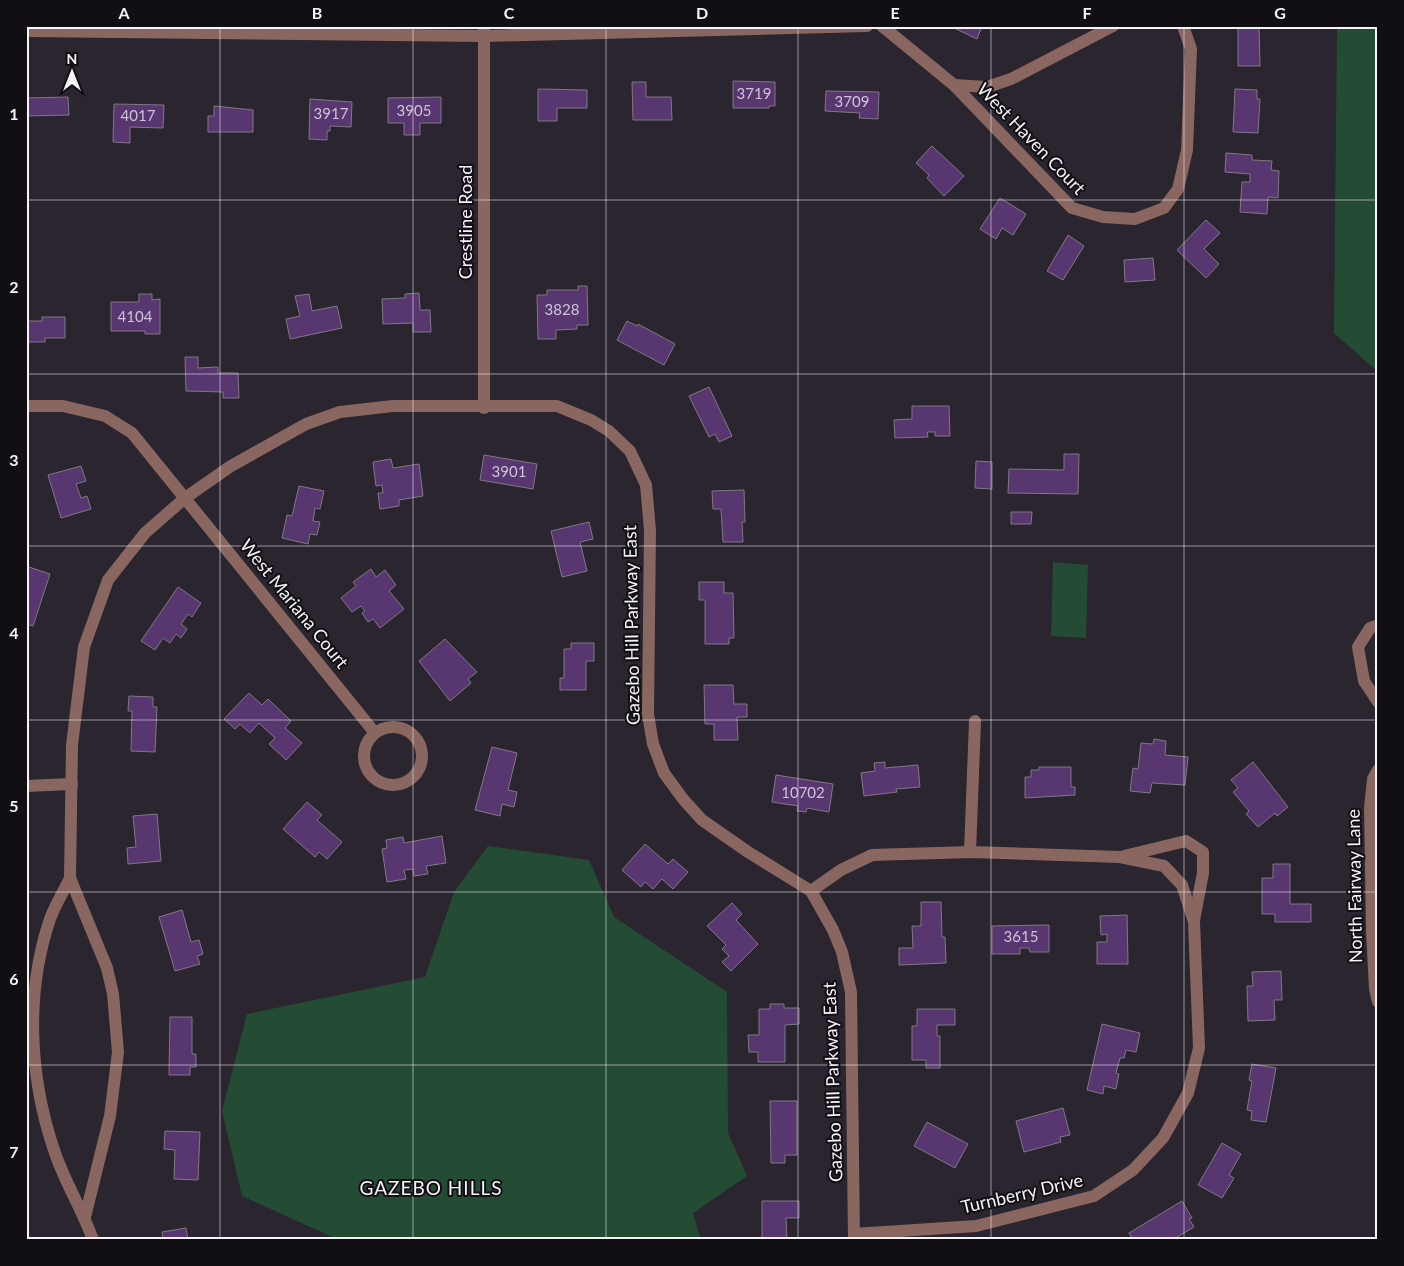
<svg xmlns="http://www.w3.org/2000/svg" width="1404" height="1266" font-family="Lato,sans-serif">
	<rect width="100%" height="100%" fill="#2a252e"/>
	<g fill="#244c34">
		<polygon points="1337,26 1378,26 1378,372 1334,333"/>
		<polygon points="1053,562 1088,565 1086,638 1051,636"/>
		<polygon points="488,846 589,860 614,917 727,992 728,1133 747,1176 693,1213 701,1240 339,1240 242,1196 222,1111 247,1014 425,977 454,892"/>
	</g>
	<g fill="#583670" stroke="#7f7984">
		<polygon points="950,26 982,26 977,39"/>
		<polygon points="1238,26 1259,26 1260,66 1238,66"/>
		<polygon points="733,81 775,82 775,106 769,106 769,108 733,108"/>
		<polygon points="632,82 646,82 646,97 671,97 672,120 633,120"/>
		<polygon points="538,89 587,90 587,108 557,108 557,121 538,121"/>
		<polygon points="1235,89 1257,90 1257,99 1260,99 1258,133 1233,132"/>
		<polygon points="826,91 879,92 878,119 859,118 860,113 825,111"/>
		<polygon points="68,97 69,115 26,116 26,98"/>
		<polygon points="441,97 441,123 420,123 420,135 404,135 404,123 388,123 388,98"/>
		<polygon points="310,99 352,102 351,127 330,126 330,131 327,131 327,140 309,139"/>
		<polygon points="114,104 164,105 163,128 130,127 130,143 113,142"/>
		<polygon points="214,106 253,110 253,132 208,132 208,116 214,116"/>
		<polygon points="932,146 964,176 944,196 927,178 929,175 916,163"/>
		<polygon points="1226,153 1252,155 1252,160 1272,161 1271,170 1279,171 1278,198 1268,197 1267,214 1240,212 1242,182 1250,182 1250,174 1225,172"/>
		<polygon points="1000,198 1026,214 1013,235 1002,228 996,239 980,229"/>
		<polygon points="1206,220 1220,233 1204,249 1219,264 1206,278 1177,250"/>
		<polygon points="1068,235 1084,246 1063,280 1047,271"/>
		<polygon points="1153,258 1155,280 1125,282 1124,260"/>
		<polygon points="578,286 587,286 588,325 577,325 577,329 556,330 556,339 538,339 537,295 547,295 547,290 578,290"/>
		<polygon points="419,293 420,310 430,310 431,332 413,332 413,323 383,324 382,299 405,298 405,294"/>
		<polygon points="139,294 152,294 152,300 160,299 160,334 145,334 145,331 111,331 111,302 139,302"/>
		<polygon points="309,294 312,311 337,306 342,328 290,339 286,319 300,316 295,296"/>
		<polygon points="42,317 65,317 65,338 45,338 45,342 26,342 26,321 42,321"/>
		<polygon points="627,321 637,326 638,324 675,344 664,365 617,340"/>
		<polygon points="185,357 198,357 198,368 218,367 218,373 238,373 239,398 223,398 223,392 186,391"/>
		<polygon points="709,387 732,436 719,442 715,434 709,437 689,396"/>
		<polygon points="912,406 949,406 950,436 935,436 935,432 927,432 928,437 895,438 894,420 912,419"/>
		<polygon points="1064,454 1079,454 1078,494 1008,493 1009,469 1064,470"/>
		<polygon points="484,455 537,464 533,489 480,480"/>
		<polygon points="391,459 393,468 419,464 423,496 399,500 399,506 380,509 378,493 383,493 382,485 376,486 373,462"/>
		<polygon points="976,461 992,462 992,489 975,488"/>
		<polygon points="81,466 86,481 76,484 81,498 87,496 91,509 61,518 48,475"/>
		<polygon points="299,486 324,491 320,509 315,508 313,521 320,522 317,535 310,534 308,544 282,538 287,515 292,516"/>
		<polygon points="744,490 745,522 742,522 743,542 723,542 721,509 713,509 712,491"/>
		<polygon points="1011,512 1032,512 1031,524 1011,524"/>
		<polygon points="589,522 593,539 580,542 587,571 562,577 551,531"/>
		<polygon points="26,566 50,574 33,626 26,624"/>
		<polygon points="371,569 376,577 385,570 396,585 389,591 404,609 380,628 373,619 368,622 362,613 365,611 361,606 352,612 341,598 356,586 353,582"/>
		<polygon points="699,582 724,582 724,593 733,593 734,638 729,638 729,644 705,644 705,600 699,600"/>
		<polygon points="178,587 201,603 192,617 188,614 181,624 187,629 181,638 176,634 170,643 163,638 155,650 141,641"/>
		<polygon points="445,639 477,672 468,679 471,683 450,701 419,661"/>
		<polygon points="571,643 594,643 594,661 586,661 586,690 560,690 560,678 564,678 564,649 571,649"/>
		<polygon points="704,685 733,685 734,704 747,704 747,717 737,717 738,740 714,740 714,724 705,724"/>
		<polygon points="249,693 262,705 268,699 291,721 285,728 302,743 286,760 269,744 275,738 259,723 250,733 240,724 235,729 224,719"/>
		<polygon points="129,696 153,697 153,707 157,707 155,752 131,751 132,711 128,711"/>
		<polygon points="1154,739 1166,741 1165,755 1188,757 1185,785 1152,783 1150,793 1130,791 1133,768 1138,769 1141,743 1153,744"/>
		<polygon points="492,747 517,753 508,790 517,792 514,807 502,804 500,816 475,810"/>
		<polygon points="885,762 885,768 918,765 920,787 896,789 897,792 864,796 861,773 875,771 874,763"/>
		<polygon points="1253,762 1288,807 1277,816 1275,813 1258,827 1246,814 1249,811 1233,792 1238,788 1231,780"/>
		<polygon points="1039,767 1071,767 1071,787 1075,787 1075,795 1025,798 1025,777 1031,777 1031,770 1039,770"/>
		<polygon points="776,775 833,784 829,812 807,808 806,812 797,811 798,806 772,802"/>
		<polygon points="307,802 322,815 317,820 342,842 327,859 319,852 315,857 283,829"/>
		<polygon points="157,814 161,861 128,864 127,848 136,847 133,816"/>
		<polygon points="442,836 446,863 426,866 428,874 414,876 413,869 404,870 406,879 387,882 382,849 387,848 386,840 403,837 404,843"/>
		<polygon points="645,844 668,864 673,859 688,872 673,889 662,879 653,889 645,882 641,887 622,870"/>
		<polygon points="1273,864 1290,864 1290,904 1311,904 1311,922 1275,922 1275,914 1262,914 1262,878 1273,878"/>
		<polygon points="921,902 941,902 942,937 945,937 946,963 899,965 899,948 913,948 912,926 921,926"/>
		<polygon points="732,903 742,914 736,920 758,944 731,971 722,962 729,956 722,949 726,945 707,926"/>
		<polygon points="182,910 191,942 199,940 203,954 197,956 200,964 175,971 159,917"/>
		<polygon points="1127,915 1128,964 1097,964 1097,942 1107,942 1107,934 1101,935 1100,916"/>
		<polygon points="1049,925 1049,952 1030,952 1029,948 1020,948 1020,954 992,954 992,926"/>
		<polygon points="1281,971 1282,1000 1274,1000 1275,1020 1248,1021 1247,986 1253,986 1252,972"/>
		<polygon points="770,1004 784,1004 784,1008 799,1008 799,1024 785,1025 785,1062 758,1062 758,1052 749,1052 748,1035 759,1035 759,1009 770,1009"/>
		<polygon points="917,1009 955,1009 955,1025 937,1025 937,1036 940,1036 940,1068 926,1068 926,1060 912,1060 912,1026 917,1026"/>
		<polygon points="170,1017 192,1017 192,1054 196,1054 196,1067 190,1067 190,1075 169,1075"/>
		<polygon points="1102,1024 1140,1033 1136,1052 1126,1050 1124,1058 1120,1058 1116,1073 1119,1074 1116,1089 1104,1086 1103,1094 1087,1090"/>
		<polygon points="1252,1064 1276,1068 1266,1122 1251,1120 1252,1111 1247,1110 1252,1081 1249,1080"/>
		<polygon points="770,1101 797,1101 797,1155 785,1155 785,1163 771,1163"/>
		<polygon points="1063,1108 1070,1135 1060,1137 1061,1142 1024,1152 1016,1121"/>
		<polygon points="927,1122 968,1144 955,1168 914,1146"/>
		<polygon points="165,1131 200,1132 198,1180 174,1179 175,1150 164,1149"/>
		<polygon points="1222,1143 1241,1154 1229,1175 1234,1178 1222,1198 1198,1185"/>
		<polygon points="762,1201 799,1201 799,1218 786,1218 787,1240 762,1240"/>
		<polygon points="1182,1201 1192,1218 1189,1219 1194,1227 1172,1240 1133,1240 1129,1233"/>
		<polygon points="186,1228 188,1240 163,1240 162,1232"/>
	</g>
	<g fill="none" stroke-linecap="round" stroke-linejoin="round">
		<g stroke="#896760" stroke-width="12">
			<polyline points="882,26 954,85"/>
			<polyline points="1113,26 1011,79 987,87 954,85 1072,208 1103,217 1135,219 1164,208 1178,189 1187,150 1191,49 1183,26"/>
			<polyline points="26,31 484,36 867,26"/>
			<polyline points="26,406 63,406 105,416 132,433 375,733"/>
			<polyline points="484,408 484,26"/>
			<polyline points="1378,625 1370,628 1358,647 1364,681 1378,702"/>
			<circle cx="393" cy="756" r="29"/>
			<polyline points="1378,770 1373,779 1370,808 1372,932 1375,989 1378,1002"/>
			<polyline points="26,786 72,784"/>
			<polyline points="970,852 975,721"/>
			<polyline points="1124,856 1186,841 1203,852 1203,873 1194,920"/>
			<path d="M70,878C64,891 55,905 50,919C25,993 29,1076 54,1150C64,1181 82,1209 93,1240"/>
			<polyline points="811,891 841,870 872,855 970,852 1120,857 1164,866 1182,885 1194,922 1199,1048 1188,1093 1163,1138 1133,1170 1094,1196 976,1226 854,1234"/>
			<polyline points="85,1217 110,1116 118,1052 113,994 107,968 70,878 72,745 84,647 108,580 145,533 185,498 231,466 306,424 340,412 393,406 557,406 591,420 609,431 630,451 646,485 650,530 648,714 653,744 664,773 683,799 702,820 748,852 811,891 833,930 842,952 851,992 854,1240"/>
		</g>
	</g>
	<path fill="none" stroke="#f6f3f9" stroke-width="1" stroke-opacity="0.55" d="M220,26V1240M413,26V1240M606,26V1240M798,26V1240M991,26V1240M1184,26V1240M26,200H1378M26,374H1378M26,546H1378M26,720H1378M26,892H1378M26,1065H1378"/>
	<g text-anchor="middle" stroke-width="4" stroke-linejoin="round" paint-order="stroke">
		<g font-size="15" fill="#cec4d7">
			<text x="754" y="99">3719</text>
			<text x="852" y="107">3709</text>
			<text x="414" y="116">3905</text>
			<text x="331" y="119">3917</text>
			<text x="138" y="121">4017</text>
			<text x="562" y="315">3828</text>
			<text x="135" y="322">4104</text>
			<text x="509" y="477">3901</text>
			<text x="803" y="798">10702</text>
			<text x="1021" y="942">3615</text>
		</g>
		<g font-size="18" fill="#f6f3f9" stroke="#110f13">
			<text transform="translate(1031 139) rotate(46)" y="6">West Haven Court</text>
			<text transform="translate(466 222) rotate(-90)" y="6">Crestline Road</text>
			<text transform="translate(294 604) rotate(51)" y="6">West Mariana Court</text>
			<text transform="translate(632 625) rotate(-91)" y="6">Gazebo Hill Parkway East</text>
			<text transform="translate(1355 886) rotate(-91)" y="6">North Fairway Lane</text>
			<text transform="translate(833 1082) rotate(-92)" y="6">Gazebo Hill Parkway East</text>
			<text transform="translate(1022 1194) rotate(-13)" y="6">Turnberry Drive</text>
		</g>
		<g font-size="19" letter-spacing="1" fill="#f6f3f9" stroke="#110f13">
			<text x="431" y="1195">GAZEBO HILLS</text>
		</g>
	</g>
	<rect width="1404" height="1266" fill="none" stroke="#110f13" stroke-width="55"/>
	<g transform="translate(72 72)" stroke="#110f13" stroke-width="4" paint-order="stroke">
	<path d="M0-4L9 19L0 12L-9 19Z" fill="#f6f3f9"/>
	<text y="-8" font-size="14" font-weight="bold" text-anchor="middle" fill="#f6f3f9">N</text>
	</g>
	<rect x="28" y="28" width="1348" height="1210" fill="none" stroke="#f6f3f9" stroke-width="2"/>
	<g font-size="16" text-anchor="middle" font-weight="bold" fill="#f6f3f9">
		<text x="124" y="19">A</text>
		<text x="317" y="19">B</text>
		<text x="509" y="19">C</text>
		<text x="702" y="19">D</text>
		<text x="895" y="19">E</text>
		<text x="1087" y="19">F</text>
		<text x="1280" y="19">G</text>
		<text x="14" y="120">1</text>
		<text x="14" y="293">2</text>
		<text x="14" y="466">3</text>
		<text x="14" y="639">4</text>
		<text x="14" y="812">5</text>
		<text x="14" y="985">6</text>
		<text x="14" y="1158">7</text>
	</g>
</svg>
